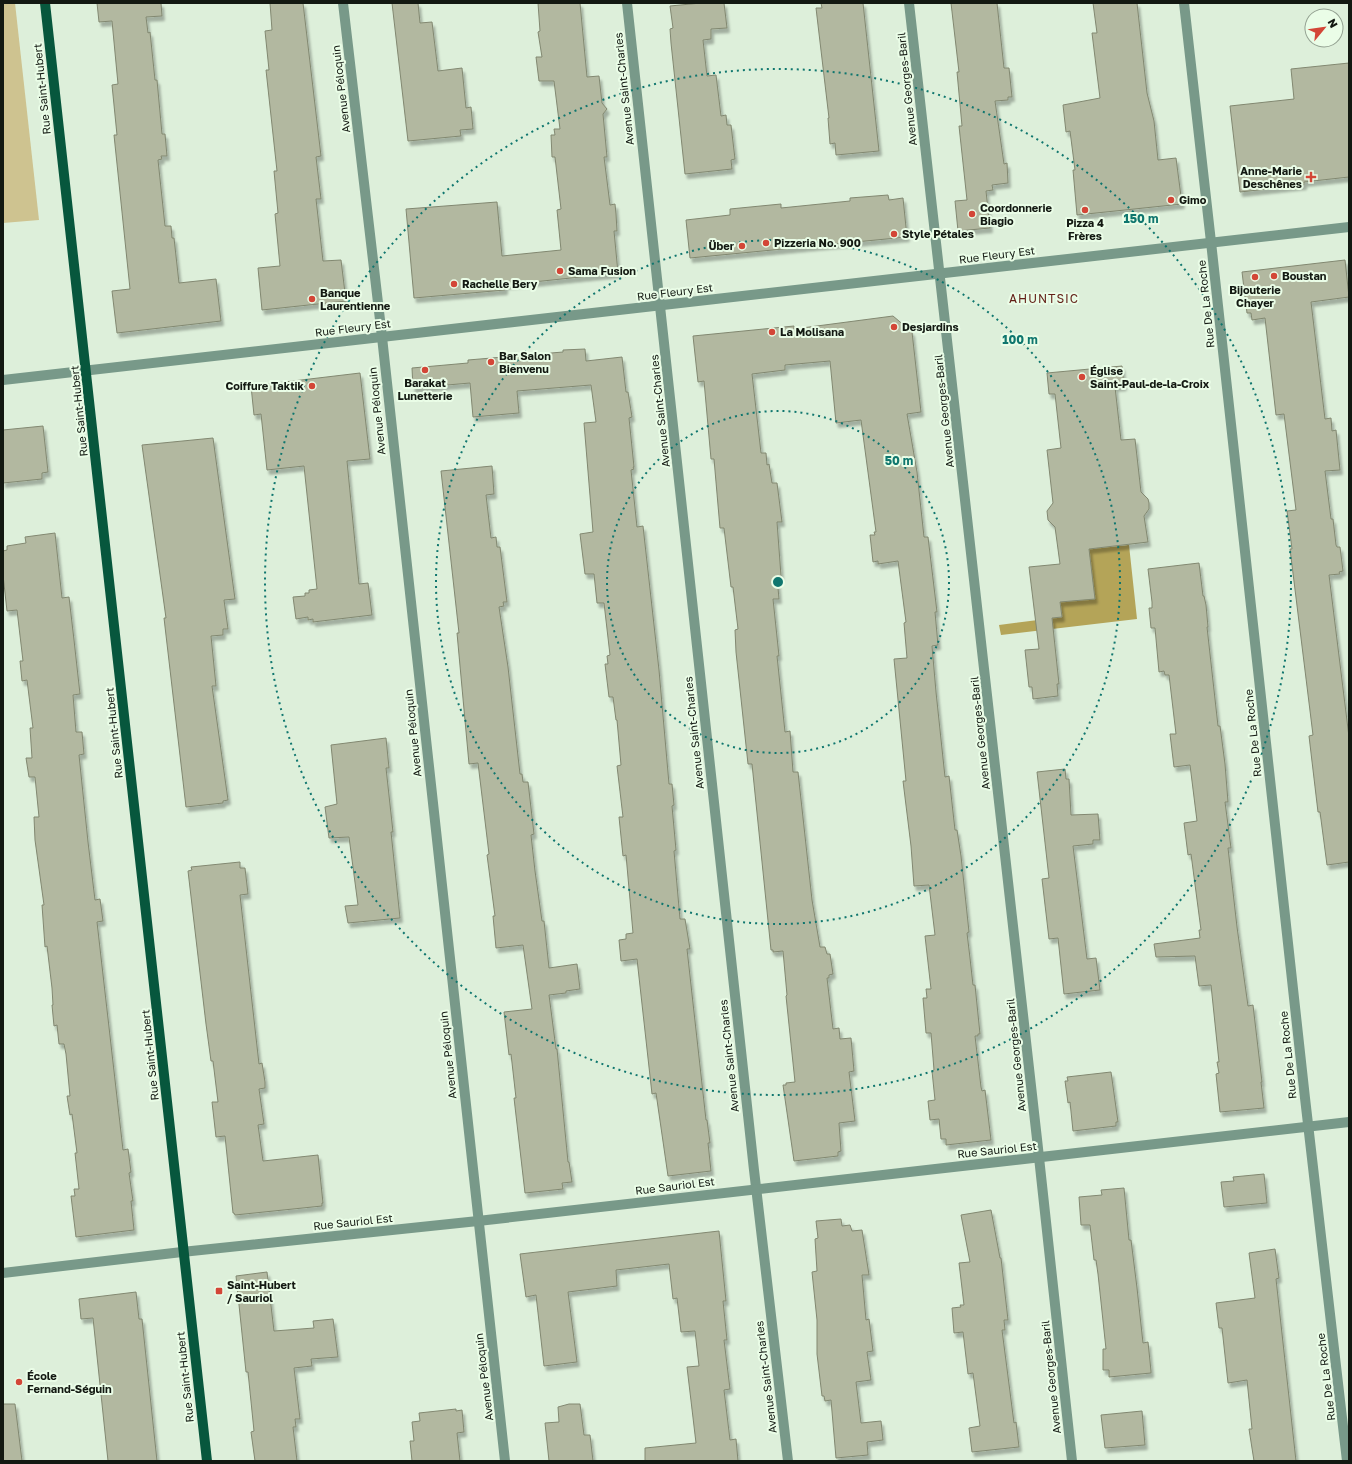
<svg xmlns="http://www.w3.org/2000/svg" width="1352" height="1464" font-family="'Golos Text',sans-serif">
	<defs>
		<filter id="shadow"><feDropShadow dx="2.5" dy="4.5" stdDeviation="1" flood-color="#0004"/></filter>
	</defs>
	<rect width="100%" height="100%" fill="#ddefda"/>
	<polygon fill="#cec390" points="3,3 15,3 39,220 3,223"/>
	<polygon fill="#b4a458" points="1129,545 1137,619 1001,635 999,625 1062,617 1060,602 1089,549"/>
	<g fill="#b2b8a0" stroke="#828871" filter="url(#shadow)">
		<polygon points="97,3 161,3 162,16 146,17 148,33 150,32 155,80 157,80 162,134 165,134 167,156 161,156 162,159 158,160 165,226 171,226 172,238 174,238 179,283 216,279 221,321 117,333 112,291 130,289 114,135 117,135 112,85 118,84 112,21 99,22"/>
		<polygon points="270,3 303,3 321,156 316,157 321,199 316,199 323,261 341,260 346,301 262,310 258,268 280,266 275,214 278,213 274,171 277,171 266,70 269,70 265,31 272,30"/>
		<polygon points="392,3 418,3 420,23 432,22 438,71 462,68 466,108 471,107 473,129 460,130 461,136 408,141"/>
		<polygon points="538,3 580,3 587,77 599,76 602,103 607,109 603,114 607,157 604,157 610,205 615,204 616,214 617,231 614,231 618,273 505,285 505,290 414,298 406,209 497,202 502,256 561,250 557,210 561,209 555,157 552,157 551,135 555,135 554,129 560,129 554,81 539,81 536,57 542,57 538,32 540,31"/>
		<polygon points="701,3 724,3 727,28 711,29 711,39 703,40 707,76 716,75 721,116 726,115 727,125 731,125 735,159 731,160 732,169 685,174 671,43 670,29 673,28 670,6"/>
		<polygon points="821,3 863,3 879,151 836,155 835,143 830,144 828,118 829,118 816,8 822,8"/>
		<polygon points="951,3 997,3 1004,68 1009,68 1012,97 1008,97 1008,100 995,101 1004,164 1007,163 1008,183 992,185 993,190 986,191 990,228 958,231 955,201 967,200 959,126 962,126 957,72 959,72"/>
		<polygon points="1093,3 1137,3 1147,93 1154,121 1158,160 1176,158 1182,204 1077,215 1073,170 1075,170 1070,131 1066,132 1063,105 1100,98 1092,33 1097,33"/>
		<polygon points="1349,63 1349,177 1304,182 1304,185 1240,192 1230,106 1294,99 1291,69"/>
		<polygon points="888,195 889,200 903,198 907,237 690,258 686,220 730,215 730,209 781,204 781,208 850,201 850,198"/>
		<polygon points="1345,260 1349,297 1311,302 1325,419 1331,418 1332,431 1336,430 1340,470 1325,471 1331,519 1333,519 1336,545 1337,547 1340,547 1343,571 1339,572 1340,574 1329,575 1349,737 1349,862 1327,865 1320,812 1318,812 1309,736 1313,735 1290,549 1292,549 1287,511 1296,510 1284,414 1276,415 1265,318 1252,320 1251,313 1247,313 1242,272"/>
		<polygon points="893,316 912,332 921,412 907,414 917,472 924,537 928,537 937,612 935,612 938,645 932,646 936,692 945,777 949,776 955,830 957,830 961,856 969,932 967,933 970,958 973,985 975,985 980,1034 978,1034 978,1036 975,1036 981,1087 982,1091 985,1090 991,1140 946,1145 946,1139 941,1139 939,1119 930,1120 928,1101 935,1100 932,1071 934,1070 931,1033 926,1033 923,998 927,998 926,989 931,989 925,936 935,935 929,885 914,886 911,846 903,781 906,781 894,659 907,658 904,623 906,622 898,561 878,564 878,561 873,562 870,535 875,535 874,532 876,532 861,420 836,423 830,361 785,365 785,370 752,374 761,453 766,453 767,465 769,464 772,483 777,483 782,522 777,522 781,576 777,577 779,599 773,599 779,656 777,656 785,732 790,731 793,772 798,772 812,900 820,947 825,947 827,954 830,954 833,974 829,975 829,978 827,978 833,1029 839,1028 840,1039 851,1038 854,1071 849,1072 855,1121 839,1123 841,1151 838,1152 838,1156 794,1161 783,1085 786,1085 786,1083 795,1082 786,996 787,995 783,951 773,952 773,950 771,950 752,764 748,764 736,652 735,630 738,629 733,587 731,587 724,528 720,528 714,459 711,459 704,381 698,382 693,336 794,326 794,329"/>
		<polygon points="585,349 586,361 622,357 626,392 628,392 632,417 629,418 634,467 633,467 634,469 631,470 637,527 643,526 659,670 669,784 672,784 674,805 672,806 676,850 674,851 680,919 685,919 690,949 687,949 706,1120 707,1120 710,1143 708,1143 711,1171 668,1176 656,1093 652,1094 637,959 621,961 619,940 626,939 626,934 633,933 626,855 623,856 619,817 623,817 617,766 621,765 617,720 616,720 613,697 609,697 605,664 608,664 607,656 610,655 604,603 597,603 594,574 585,574 580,534 593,532 584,423 596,422 591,385 517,391 519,413 473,417 470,383 413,388 412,368 468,363 468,360 563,352 563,350"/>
		<polygon points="1122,366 1124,386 1115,387 1121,440 1135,439 1141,492 1148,499 1149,503 1149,509 1144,516 1148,542 1089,549 1095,599 1060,602 1062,617 1052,618 1059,684 1057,684 1058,696 1033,699 1032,687 1029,687 1025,650 1039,649 1029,567 1060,564 1055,527 1048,520 1047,511 1053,503 1047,450 1061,448 1055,394 1049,394 1047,373"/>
		<polygon points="360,373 370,459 347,461 359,584 368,583 372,615 313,622 313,619 308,620 308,617 296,619 293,597 305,596 305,593 309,593 309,590 317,589 304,466 267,470 261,414 254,415 251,386"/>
		<polygon points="43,426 48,472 42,473 42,479 3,483 3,430"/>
		<polygon points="213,438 235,599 224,600 228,629 223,629 223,635 211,636 216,686 212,686 228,800 223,801 223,803 186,807 164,618 166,618 142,445"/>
		<polygon points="492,466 494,494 486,495 491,538 496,537 497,547 500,547 507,602 503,602 504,606 499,607 508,667 520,774 522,774 523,782 528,782 534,834 531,835 535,871 542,921 544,921 549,968 577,964 580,989 566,991 566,993 549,995 556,1049 557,1049 568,1162 569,1162 572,1182 562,1183 563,1189 525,1193 514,1098 516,1098 511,1054 509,1055 504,1012 532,1009 523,945 496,948 493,916 495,916 487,855 489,854 478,763 469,764 457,633 459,633 441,471"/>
		<polygon points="55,533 62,598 69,597 74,640 80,694 73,695 76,732 82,732 84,754 79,755 88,842 95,900 100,899 103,921 97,922 123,1150 128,1149 131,1172 129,1173 133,1201 131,1201 134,1230 76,1237 71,1196 75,1196 74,1189 79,1189 75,1153 77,1153 72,1114 70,1115 67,1096 70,1096 66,1054 64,1044 59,1044 57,1025 54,1026 52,1005 53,1005 52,988 47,946 45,947 42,905 44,905 35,840 34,817 39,817 35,777 29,777 26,758 32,758 30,728 33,728 27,680 22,681 20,661 23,661 17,610 7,611 3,575 3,551 7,550 7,546 26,543 25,537"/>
		<polygon points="1199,563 1203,596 1204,596 1206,605 1208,627 1207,627 1218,726 1220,726 1225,764 1228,802 1225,802 1231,848 1228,848 1237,927 1248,1006 1253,1005 1262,1082 1261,1082 1264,1108 1220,1112 1216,1074 1219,1073 1217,1062 1219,1062 1211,985 1199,986 1195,956 1156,957 1154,944 1200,938 1199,930 1201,930 1191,854 1188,855 1184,823 1197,821 1190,765 1174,767 1170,734 1176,734 1169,675 1165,675 1164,671 1159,672 1155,628 1151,628 1149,608 1152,608 1152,602 1148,569"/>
		<polygon points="386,738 389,768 386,768 393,832 391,832 400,918 348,923 345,906 358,905 349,837 329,838 325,807 337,804 331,745"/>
		<polygon points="1065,769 1066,779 1069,779 1071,815 1098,814 1100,840 1093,840 1093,844 1073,846 1087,959 1096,958 1100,990 1064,994 1058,938 1049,939 1042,879 1049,878 1037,772"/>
		<polygon points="240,862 240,868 245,868 248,894 240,895 259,1064 262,1063 265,1082 265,1088 259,1089 264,1124 258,1125 263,1161 318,1155 323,1203 322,1203 322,1206 235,1215 234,1213 233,1213 225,1136 216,1137 212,1102 218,1102 213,1061 211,1061 206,1024 188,871 192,870 191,867"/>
		<polygon points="1111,1072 1118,1122 1116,1122 1116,1126 1073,1131 1070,1102 1068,1103 1065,1081 1068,1081 1067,1077"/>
		<polygon points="1264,1174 1267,1203 1224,1207 1221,1182 1234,1181 1233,1177"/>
		<polygon points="1124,1188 1129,1240 1131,1240 1137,1288 1143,1343 1148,1342 1151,1371 1151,1373 1109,1377 1109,1370 1103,1370 1103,1349 1106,1349 1098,1274 1096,1260 1094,1260 1090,1225 1081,1225 1079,1197 1102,1195 1101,1190"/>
		<polygon points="991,1210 1000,1258 1001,1258 1008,1320 1004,1320 1005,1330 1002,1330 1014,1423 1016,1422 1019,1447 972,1452 969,1428 980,1426 973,1373 968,1374 963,1332 954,1333 952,1308 961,1307 960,1305 964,1305 959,1263 970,1262 961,1215"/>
		<polygon points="841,1219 842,1226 850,1225 852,1231 862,1230 869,1275 862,1275 866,1320 869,1319 873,1351 867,1352 871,1380 856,1382 861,1423 881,1421 883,1440 867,1442 868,1455 836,1458 831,1400 825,1401 824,1396 822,1396 817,1354 817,1320 812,1272 817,1271 815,1239 818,1238 816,1221"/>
		<polygon points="719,1231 726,1301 723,1301 727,1340 724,1340 730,1389 724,1390 730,1440 736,1439 738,1461 645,1461 645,1448 696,1443 687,1367 699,1366 695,1331 681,1332 677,1298 673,1299 669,1264 616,1270 617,1286 568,1292 577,1362 544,1366 536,1295 526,1297 520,1254"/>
		<polygon points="1275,1249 1279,1278 1276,1279 1296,1461 1254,1461 1249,1429 1252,1429 1247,1380 1228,1383 1222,1328 1219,1328 1216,1303 1255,1298 1249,1253"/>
		<polygon points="267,1272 274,1331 314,1328 313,1321 333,1319 338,1357 311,1359 312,1366 294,1368 300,1419 295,1419 296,1427 293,1427 297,1461 255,1461 251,1432 254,1431 248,1372 246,1372 236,1276"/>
		<polygon points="136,1292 139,1319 142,1319 157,1461 108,1461 93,1318 81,1319 79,1299"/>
		<polygon points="3,1404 15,1404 22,1461 3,1461"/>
		<polygon points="569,1404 580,1404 584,1435 590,1435 593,1461 549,1461 545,1423 559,1422 558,1407"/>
		<polygon points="456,1409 456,1411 462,1410 464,1432 457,1433 460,1461 412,1461 410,1441 414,1441 412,1422 420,1421 419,1413"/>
		<polygon points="1142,1411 1145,1445 1105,1448 1101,1415"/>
	</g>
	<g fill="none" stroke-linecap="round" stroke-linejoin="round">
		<g stroke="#789989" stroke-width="10">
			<polyline points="343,3 382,337 505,1461"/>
			<polyline points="627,3 754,1170 788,1461"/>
			<polyline points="909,3 1037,1139 1072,1461"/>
			<polyline points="1184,3 1211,242 1305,1098 1347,1461"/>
			<polyline points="3,380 1349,227"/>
			<polyline points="3,1273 182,1252 478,1221 1349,1122"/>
		</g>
		<path stroke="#07573d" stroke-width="10" d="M45,3C99,489 152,975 207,1461"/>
	</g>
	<g fill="none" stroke="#0f766e" stroke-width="2" stroke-dasharray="2 4">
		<circle cx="778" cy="582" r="171"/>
		<circle cx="778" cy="582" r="342"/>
		<circle cx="778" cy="582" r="513"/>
	</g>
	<g fill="#d34637" stroke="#eafde7" stroke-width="1.5">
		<path d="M1309 171h4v4h4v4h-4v4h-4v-4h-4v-4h4z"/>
		<circle cx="1171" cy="200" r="4"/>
		<circle cx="1085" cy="210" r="4"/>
		<circle cx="972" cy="214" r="4"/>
		<circle cx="894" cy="234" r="4"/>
		<circle cx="766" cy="243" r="4"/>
		<circle cx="742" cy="246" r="4"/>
		<circle cx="560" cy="271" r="4"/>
		<circle cx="1274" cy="276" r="4"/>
		<circle cx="1255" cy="277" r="4"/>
		<circle cx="454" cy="284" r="4"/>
		<circle cx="312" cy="299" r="4"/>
		<circle cx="894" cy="327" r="4"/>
		<circle cx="772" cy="332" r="4"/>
		<circle cx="491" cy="362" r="4"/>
		<circle cx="425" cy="370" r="4"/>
		<circle cx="1082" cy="377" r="4"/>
		<circle cx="312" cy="386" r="4"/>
		<rect x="215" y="1287" width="8" height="8" rx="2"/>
		<circle cx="19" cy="1382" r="4"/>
	</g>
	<g text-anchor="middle" stroke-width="4" stroke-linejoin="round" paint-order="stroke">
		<g font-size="11" fill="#131912" stroke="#eafde7">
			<text transform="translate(42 89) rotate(-96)" y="4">Rue Saint-Hubert</text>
			<text transform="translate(341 89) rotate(-97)" y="4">Avenue Péloquin</text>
			<text transform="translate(624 89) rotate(-96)" y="4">Avenue Saint-Charles</text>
			<text transform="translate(907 89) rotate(-96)" y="4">Avenue Georges-Baril</text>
			<text transform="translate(997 255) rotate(-7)" y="4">Rue Fleury Est</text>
			<text transform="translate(675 292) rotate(-7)" y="4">Rue Fleury Est</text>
			<text transform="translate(1206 304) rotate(-96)" y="4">Rue De La Roche</text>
			<text transform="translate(353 328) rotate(-7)" y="4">Rue Fleury Est</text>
			<text transform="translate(79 411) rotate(-96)" y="4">Rue Saint-Hubert</text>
			<text transform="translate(377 411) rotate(-96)" y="4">Avenue Péloquin</text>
			<text transform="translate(660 411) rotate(-96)" y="4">Avenue Saint-Charles</text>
			<text transform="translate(944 411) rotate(-96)" y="4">Avenue Georges-Baril</text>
			<text transform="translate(114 733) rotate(-96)" y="4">Rue Saint-Hubert</text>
			<text transform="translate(413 733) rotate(-96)" y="4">Avenue Péloquin</text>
			<text transform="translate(694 733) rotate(-96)" y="4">Avenue Saint-Charles</text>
			<text transform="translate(980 733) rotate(-96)" y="4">Avenue Georges-Baril</text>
			<text transform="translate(1253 733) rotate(-96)" y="4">Rue De La Roche</text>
			<text transform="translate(150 1055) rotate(-96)" y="4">Rue Saint-Hubert</text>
			<text transform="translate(448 1055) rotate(-96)" y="4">Avenue Péloquin</text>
			<text transform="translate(1016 1055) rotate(-96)" y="4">Avenue Georges-Baril</text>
			<text transform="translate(1288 1055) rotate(-96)" y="4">Rue De La Roche</text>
			<text transform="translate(729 1056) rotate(-96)" y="4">Avenue Saint-Charles</text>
			<text transform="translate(997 1150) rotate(-6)" y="4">Rue Sauriol Est</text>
			<text transform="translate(675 1186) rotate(-7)" y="4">Rue Sauriol Est</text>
			<text transform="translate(353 1222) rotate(-6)" y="4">Rue Sauriol Est</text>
			<text transform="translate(185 1377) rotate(-96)" y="4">Rue Saint-Hubert</text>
			<text transform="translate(484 1377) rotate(-97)" y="4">Avenue Péloquin</text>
			<text transform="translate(766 1377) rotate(-97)" y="4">Avenue Saint-Charles</text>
			<text transform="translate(1051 1377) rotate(-96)" y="4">Avenue Georges-Baril</text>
			<text transform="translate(1326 1377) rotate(-97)" y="4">Rue De La Roche</text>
		</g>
		<g font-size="11" font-weight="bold" fill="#131912" stroke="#eafde7" text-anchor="start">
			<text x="1302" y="175" text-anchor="end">Anne-Marie<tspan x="1302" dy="13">Deschênes</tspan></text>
			<text x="1179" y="204">Gimo</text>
			<text x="980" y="212">Coordonnerie<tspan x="980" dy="13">Biagio</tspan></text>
			<text x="1085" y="227" text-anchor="middle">Pizza 4<tspan x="1085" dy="13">Frères</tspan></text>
			<text x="902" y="238">Style Pétales</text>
			<text x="774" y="247">Pizzeria No. 900</text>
			<text x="734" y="250" text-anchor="end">Über</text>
			<text x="568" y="275">Sama Fusion</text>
			<text x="1282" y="280">Boustan</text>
			<text x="462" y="288">Rachelle Bery</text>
			<text x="1255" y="294" text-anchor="middle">Bijouterie<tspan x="1255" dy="13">Chayer</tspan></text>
			<text x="320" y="297">Banque<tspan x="320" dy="13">Laurentienne</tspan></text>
			<text x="902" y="331">Desjardins</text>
			<text x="780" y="336">La Molisana</text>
			<text x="499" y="360">Bar Salon<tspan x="499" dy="13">Bienvenu</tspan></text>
			<text x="1090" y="375">Église<tspan x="1090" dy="13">Saint-Paul-de-la-Croix</tspan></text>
			<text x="425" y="387" text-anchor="middle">Barakat<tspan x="425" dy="13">Lunetterie</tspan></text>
			<text x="304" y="390" text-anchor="end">Coiffure Taktik</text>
			<text x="227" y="1289">Saint-Hubert<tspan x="227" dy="13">/ Sauriol</tspan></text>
			<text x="27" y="1380">École<tspan x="27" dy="13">Fernand-Séguin</tspan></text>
		</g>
		<g font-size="12" letter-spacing="1" fill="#621e16" stroke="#eafde7">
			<text x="1044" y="303">AHUNTSIC</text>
		</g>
	</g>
	<circle cx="778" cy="582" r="6" fill="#0f766e" stroke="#eafde7" stroke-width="2"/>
	<g font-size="12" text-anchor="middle" font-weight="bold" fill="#0f766e" stroke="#eafde7" stroke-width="4" stroke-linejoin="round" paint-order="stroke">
		<text x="1141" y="223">150 m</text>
		<text x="1020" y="344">100 m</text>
		<text x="899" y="465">50 m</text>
	</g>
	<rect width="1352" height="1464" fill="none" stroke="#131912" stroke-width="8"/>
	<g transform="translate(1324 28) rotate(61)"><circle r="19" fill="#eafde7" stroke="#94a292"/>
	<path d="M0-3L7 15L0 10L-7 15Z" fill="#d34637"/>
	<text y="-6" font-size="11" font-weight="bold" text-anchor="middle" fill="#131912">N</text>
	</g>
</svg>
